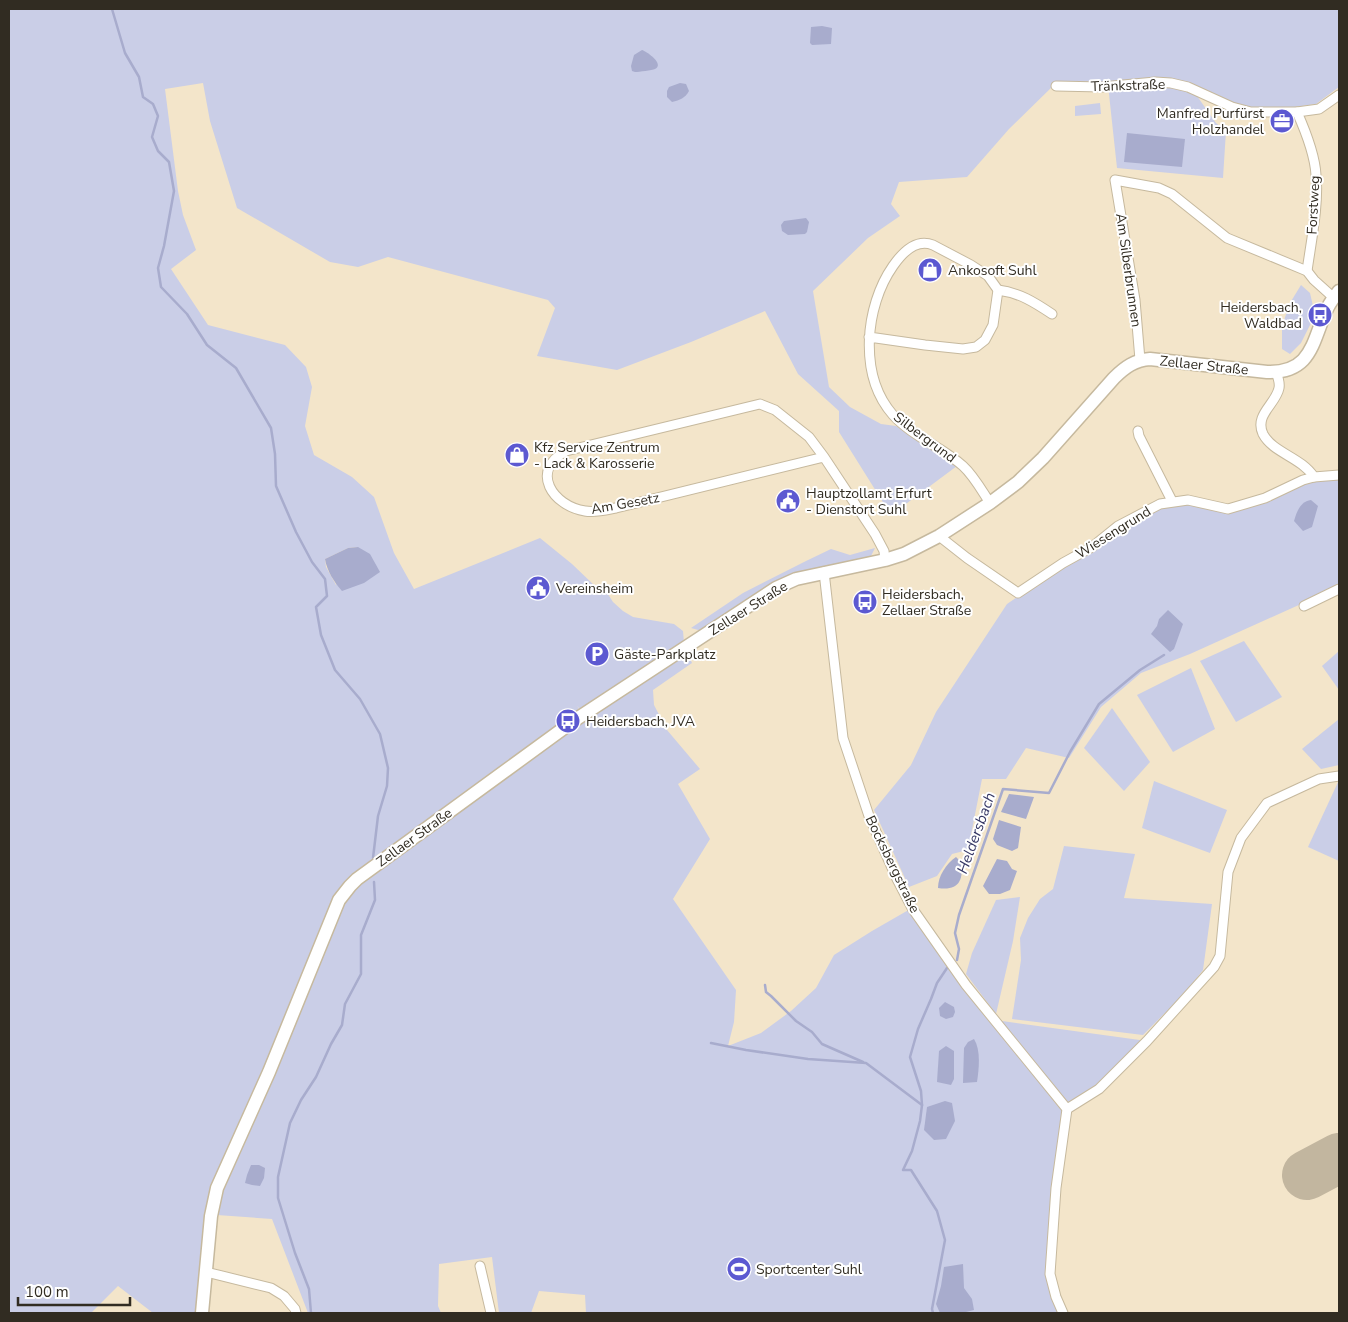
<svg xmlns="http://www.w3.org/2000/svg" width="1348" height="1322" font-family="'Nunito Sans',sans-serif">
	<rect width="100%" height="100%" fill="#f3e5ca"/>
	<g fill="#cacee7" fill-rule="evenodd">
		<path d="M9,9H1339V87L1316,104L1266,111L1233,105L1190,86L1216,123L1226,131L1223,178L1117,168L1108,85H1054L1009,129L967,177L899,182L891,204L900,216L868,238L813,291L829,387L850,407L881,424L896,426L957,466L891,515L839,432V411L798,374L765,311L691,342L617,370L537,356L555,308L548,300L388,257L358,267L330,262L237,208L210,121L203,83L165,89L178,191L183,215L196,250L171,269L208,325L285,345L306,367L312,387L305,426L314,455L352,477L374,497L394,553L414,589L540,538L572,564L596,587L602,585L613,602L623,611L633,617L674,624L683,631L684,643L582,711L577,706L583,715L350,886L281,1027L213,1188L198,1313H153L118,1286L91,1313H9ZM358,547L336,585L326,567L325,559L348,548Z"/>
		<polygon points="1100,103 1101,114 1075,116 1075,106"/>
		<polygon points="1301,285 1310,293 1313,306 1312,321 1301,343 1290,354 1282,349 1282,326 1290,303"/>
		<polygon points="1322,479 1339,479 1339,584 1301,604 1190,654 1141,673 1101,707 1069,758 1026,748 1006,779 982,779 968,850 952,854 937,876 909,887 874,810 911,765 936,712 1007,604 1119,528 1161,507 1187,503 1228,513 1304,483"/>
		<polygon points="875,548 869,560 818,570 702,631 691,628 743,593 806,561 831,549 850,555"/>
		<polygon points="1244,641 1282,697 1236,722 1200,661"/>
		<polygon points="686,650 692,663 653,690 654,705 667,730 700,769 678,784 710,839 673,899 736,990 734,1022 728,1046 761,1033 791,1011 816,988 834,955 872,931 912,908 995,1020 1147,1041 1099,1089 1067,1109 1050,1274 1063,1313 586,1313 585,1295 539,1291 531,1313 499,1313 492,1257 439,1264 438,1306 441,1313 308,1313 272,1219 217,1215 221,1189 335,914 353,888 447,816"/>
		<polygon points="1339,651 1339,690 1322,666"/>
		<polygon points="1191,668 1215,729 1173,752 1137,695"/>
		<polygon points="1112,708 1150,762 1124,791 1084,748"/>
		<polygon points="1339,719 1339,765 1321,769 1302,749"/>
		<polygon points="1339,780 1339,861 1308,847"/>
		<polygon points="1154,781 1227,810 1210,853 1142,828"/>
		<polygon points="1064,846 1135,854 1124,898 1212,904 1203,970 1186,992 1143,1035 1012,1019 1021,960 1020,938 1028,918 1040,899 1053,889"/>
		<polygon points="1020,897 1013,941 996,1014 966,974 972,953 996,900"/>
	</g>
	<g fill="#a8accd">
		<polygon points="822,26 832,28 831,44 812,45 810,43 811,27"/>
		<path d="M642,50C646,51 665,64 655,69C652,70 639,72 635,72L632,71L631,66L634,55Z"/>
		<path d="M680,83L686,84L689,91C685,98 680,100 672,102L667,97V91L669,87Z"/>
		<polygon points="1127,133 1185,139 1182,167 1124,162"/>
		<polygon points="806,218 809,222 807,232 805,234 788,235 782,231 781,225 784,221"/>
		<path d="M1311,500L1318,506L1312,527L1303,531L1294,521C1297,511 1300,502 1311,500Z"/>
		<path d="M358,547L370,554L380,572L364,583L342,591C334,582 327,571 325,559L348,548Z"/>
		<polygon points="1168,610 1183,624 1174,649 1170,652 1151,634 1157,626 1159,619"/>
		<polygon points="1009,794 1034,797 1026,819 1001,812"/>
		<polygon points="999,820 1021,827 1018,848 1012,851 997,845 993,839"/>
		<path d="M956,857L961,862C964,881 958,891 938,888C938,876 946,864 956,857Z"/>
		<polygon points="997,859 1007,861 1012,869 1017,871 1010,890 1000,894 989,894 983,886"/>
		<polygon points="945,1002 954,1007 955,1012 953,1017 946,1019 940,1016 939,1008"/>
		<path d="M974,1039C981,1050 979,1069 977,1082L963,1083L964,1048L968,1042Z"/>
		<polygon points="946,1046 954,1051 954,1079 951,1085 937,1082 939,1051"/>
		<polygon points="945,1101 952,1103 955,1121 946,1139 934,1140 924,1130 927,1107"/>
		<polygon points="251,1165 259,1165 265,1168 264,1178 260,1186 252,1185 245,1183 247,1175"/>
		<polygon points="963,1264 964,1288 972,1299 974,1310 962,1313 940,1313 936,1304 941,1286 944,1267"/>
	</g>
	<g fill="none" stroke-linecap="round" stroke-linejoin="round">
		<g stroke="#a8accd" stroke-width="2.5">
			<polyline points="112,9 125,53 139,77 143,97 153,104 158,116 152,137 158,151 169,162 174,191 164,246 158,268 161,287 187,314 207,345 236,368 271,428 275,454 276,486 296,532 312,562 325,579 327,596 316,607 321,635 335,670 360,699 380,734 388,768 387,786 378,816 373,858"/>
			<polyline points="957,960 959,949 955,933 959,915 1003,789 1049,793 1070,752 1099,704 1140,670 1164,655"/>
			<polyline points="765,985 766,992 771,996 796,1021 812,1032 822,1044 863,1062"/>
			<polyline points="711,1043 746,1050 808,1059 866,1063 922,1105"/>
			<polyline points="311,1313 309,1289 295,1253 278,1198 278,1177 290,1123 301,1100 316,1077 331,1044 342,1025 345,1004 361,974 361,935 375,900 374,882"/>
			<polyline points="933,1313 932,1309 945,1240 937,1211 911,1170 903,1170 912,1151 920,1121 922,1105 921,1091 910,1057 918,1029 931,999 937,983 947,968"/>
		</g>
		<polyline stroke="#c2b69f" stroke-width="50" points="1307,1175 1339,1158"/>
		<defs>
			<g id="street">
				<polyline points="1056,86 1102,87 1155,82 1171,83 1188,87 1232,107 1251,112 1297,112 1319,109 1339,95"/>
				<path d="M1297,112C1305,130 1315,156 1316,175C1319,204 1311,242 1307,271"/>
				<path d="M998,290C1020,293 1034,302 1052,314"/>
				<path d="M869,337L925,345L963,349L976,347L985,340L993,325L998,290L988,276L971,265L933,245C916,238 902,253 893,266C865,306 858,375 893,415C912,436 942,447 963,466C974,476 982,491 990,503"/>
				<polyline points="1140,360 1135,300 1115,180 1159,188 1172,194 1227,238 1307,271 1314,280 1334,298"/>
				<path d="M1276,372C1278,377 1280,383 1279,388C1276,404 1254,415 1263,434C1273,453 1301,457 1314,477"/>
				<polyline points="1138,431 1139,436 1172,501"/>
				<path d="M824,457L616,508C606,510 595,513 585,511C553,506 529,471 566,451L760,404L775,410L809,437L824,457L875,534L884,551L885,560"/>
				<polyline points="939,536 967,558 1018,593 1063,563 1092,547 1118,526 1160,504 1188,500 1228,509 1265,498 1303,480 1314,477 1339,475"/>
				<polyline points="824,572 843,738 869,816 897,879 912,908 966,985 1067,1109 1056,1188 1050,1274 1056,1297 1063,1313"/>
				<polyline points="1304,606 1339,589"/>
				<polyline points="1067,1109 1099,1089 1147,1041 1214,967 1220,956 1228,872 1241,838 1267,803 1319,779 1339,776"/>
				<polyline points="480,1266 491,1313"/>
				<polyline points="206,1272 271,1288 284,1296 295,1309 296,1313"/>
			</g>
			<path id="secondary" d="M202,1313L211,1216L217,1188L269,1072L339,900L350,886L357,879L575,720L776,588L796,579L885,560L904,554L939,536L990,503L1018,482L1043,458L1114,378C1125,367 1135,360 1150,359L1267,372C1314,373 1312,339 1328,307C1331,301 1335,296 1339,291"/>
		</defs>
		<use href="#street" stroke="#c6b99e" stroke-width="11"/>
		<use href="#secondary" stroke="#c6b99e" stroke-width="15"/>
		<use href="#street" stroke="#fff" stroke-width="9"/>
		<use href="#secondary" stroke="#fff" stroke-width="12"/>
	</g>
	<defs>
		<symbol id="office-disc" viewBox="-11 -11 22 22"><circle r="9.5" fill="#5c59d1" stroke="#fff"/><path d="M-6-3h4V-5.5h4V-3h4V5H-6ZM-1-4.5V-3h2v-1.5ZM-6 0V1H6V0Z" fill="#fff"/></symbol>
		<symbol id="shop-disc" viewBox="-11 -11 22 22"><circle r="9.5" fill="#5c59d1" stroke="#fff"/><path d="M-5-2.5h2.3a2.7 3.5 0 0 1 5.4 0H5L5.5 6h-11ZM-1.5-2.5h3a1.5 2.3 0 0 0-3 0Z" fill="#fff"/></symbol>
		<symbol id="bus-disc" viewBox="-11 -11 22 22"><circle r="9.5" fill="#5c59d1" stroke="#fff"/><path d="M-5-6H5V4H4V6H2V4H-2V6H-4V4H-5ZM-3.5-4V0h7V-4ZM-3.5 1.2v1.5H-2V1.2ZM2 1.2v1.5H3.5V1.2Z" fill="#fff"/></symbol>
		<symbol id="civic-disc" viewBox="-11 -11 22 22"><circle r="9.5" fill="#5c59d1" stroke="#fff"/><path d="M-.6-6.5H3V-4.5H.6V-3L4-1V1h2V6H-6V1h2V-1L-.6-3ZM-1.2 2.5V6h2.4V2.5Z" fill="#fff"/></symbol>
		<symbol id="parking-disc" viewBox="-11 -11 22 22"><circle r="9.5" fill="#5c59d1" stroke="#fff"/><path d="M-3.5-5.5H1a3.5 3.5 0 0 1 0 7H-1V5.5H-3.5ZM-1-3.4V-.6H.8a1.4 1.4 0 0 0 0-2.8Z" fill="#fff"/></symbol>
		<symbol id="stadium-disc" viewBox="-11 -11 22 22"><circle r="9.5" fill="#5c59d1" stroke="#fff"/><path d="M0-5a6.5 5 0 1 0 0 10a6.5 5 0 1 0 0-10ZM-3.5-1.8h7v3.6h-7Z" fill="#fff"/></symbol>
	</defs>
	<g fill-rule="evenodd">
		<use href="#office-disc" x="1268" y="107" width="28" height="28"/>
		<use href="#shop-disc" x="916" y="256" width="28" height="28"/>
		<use href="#bus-disc" x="1306" y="301" width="28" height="28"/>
		<use href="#shop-disc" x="503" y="441" width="28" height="28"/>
		<use href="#civic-disc" x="774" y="487" width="28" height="28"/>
		<use href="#civic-disc" x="524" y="574" width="28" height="28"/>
		<use href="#bus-disc" x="851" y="588" width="28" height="28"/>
		<use href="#parking-disc" x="583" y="640" width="28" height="28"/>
		<use href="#bus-disc" x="554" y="707" width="28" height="28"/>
		<use href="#stadium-disc" x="725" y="1255" width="28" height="28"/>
	</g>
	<g text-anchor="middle" stroke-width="4" stroke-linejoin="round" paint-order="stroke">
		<g font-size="14" fill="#312c22" stroke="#fff">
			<text transform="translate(1128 85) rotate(-2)" y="5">Tränkstraße</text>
			<text transform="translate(1313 205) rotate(-87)" y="5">Forstweg</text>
			<text transform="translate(1129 270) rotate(82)" y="5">Am Silberbrunnen</text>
			<text transform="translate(1204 365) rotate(6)" y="5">Zellaer Straße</text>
			<text transform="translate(925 437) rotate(37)" y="5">Silbergrund</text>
			<text transform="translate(625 503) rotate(-10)" y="5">Am Gesetz</text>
			<text transform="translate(1113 532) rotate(-32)" y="5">Wiesengrund</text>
			<text transform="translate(748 608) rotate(-32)" y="5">Zellaer Straße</text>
			<text transform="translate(414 837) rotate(-36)" y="5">Zellaer Straße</text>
			<text transform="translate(893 864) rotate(64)" y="5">Bocksbergstraße</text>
		</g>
		<g font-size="14" fill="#312c22" stroke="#fff" text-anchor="start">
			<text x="1264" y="118" text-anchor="end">Manfred Purfürst<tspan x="1264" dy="16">Holzhandel</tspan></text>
			<text x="948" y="275">Ankosoft Suhl</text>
			<text x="1302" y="312" text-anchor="end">Heidersbach,<tspan x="1302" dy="16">Waldbad</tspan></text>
			<text x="534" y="452">Kfz Service Zentrum<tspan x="534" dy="16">- Lack &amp; Karosserie</tspan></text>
			<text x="806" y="498">Hauptzollamt Erfurt<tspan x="806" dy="16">- Dienstort Suhl</tspan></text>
			<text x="556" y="593">Vereinsheim</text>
			<text x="882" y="599">Heidersbach,<tspan x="882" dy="16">Zellaer Straße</tspan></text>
			<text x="614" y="659">Gäste-Parkplatz</text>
			<text x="586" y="726">Heidersbach, JVA</text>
			<text x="756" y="1274">Sportcenter Suhl</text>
		</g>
		<g font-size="15" font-style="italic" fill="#353764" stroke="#fff">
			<text transform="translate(976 833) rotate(-70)" y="5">Heldersbach</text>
		</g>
	</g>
	<rect width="1348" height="1322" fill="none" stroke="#312c22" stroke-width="20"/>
	<path d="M18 1297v8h112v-8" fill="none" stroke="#312c22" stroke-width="2.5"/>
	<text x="25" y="1297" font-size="15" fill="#312c22" stroke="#ffffff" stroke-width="4" paint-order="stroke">100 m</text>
</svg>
